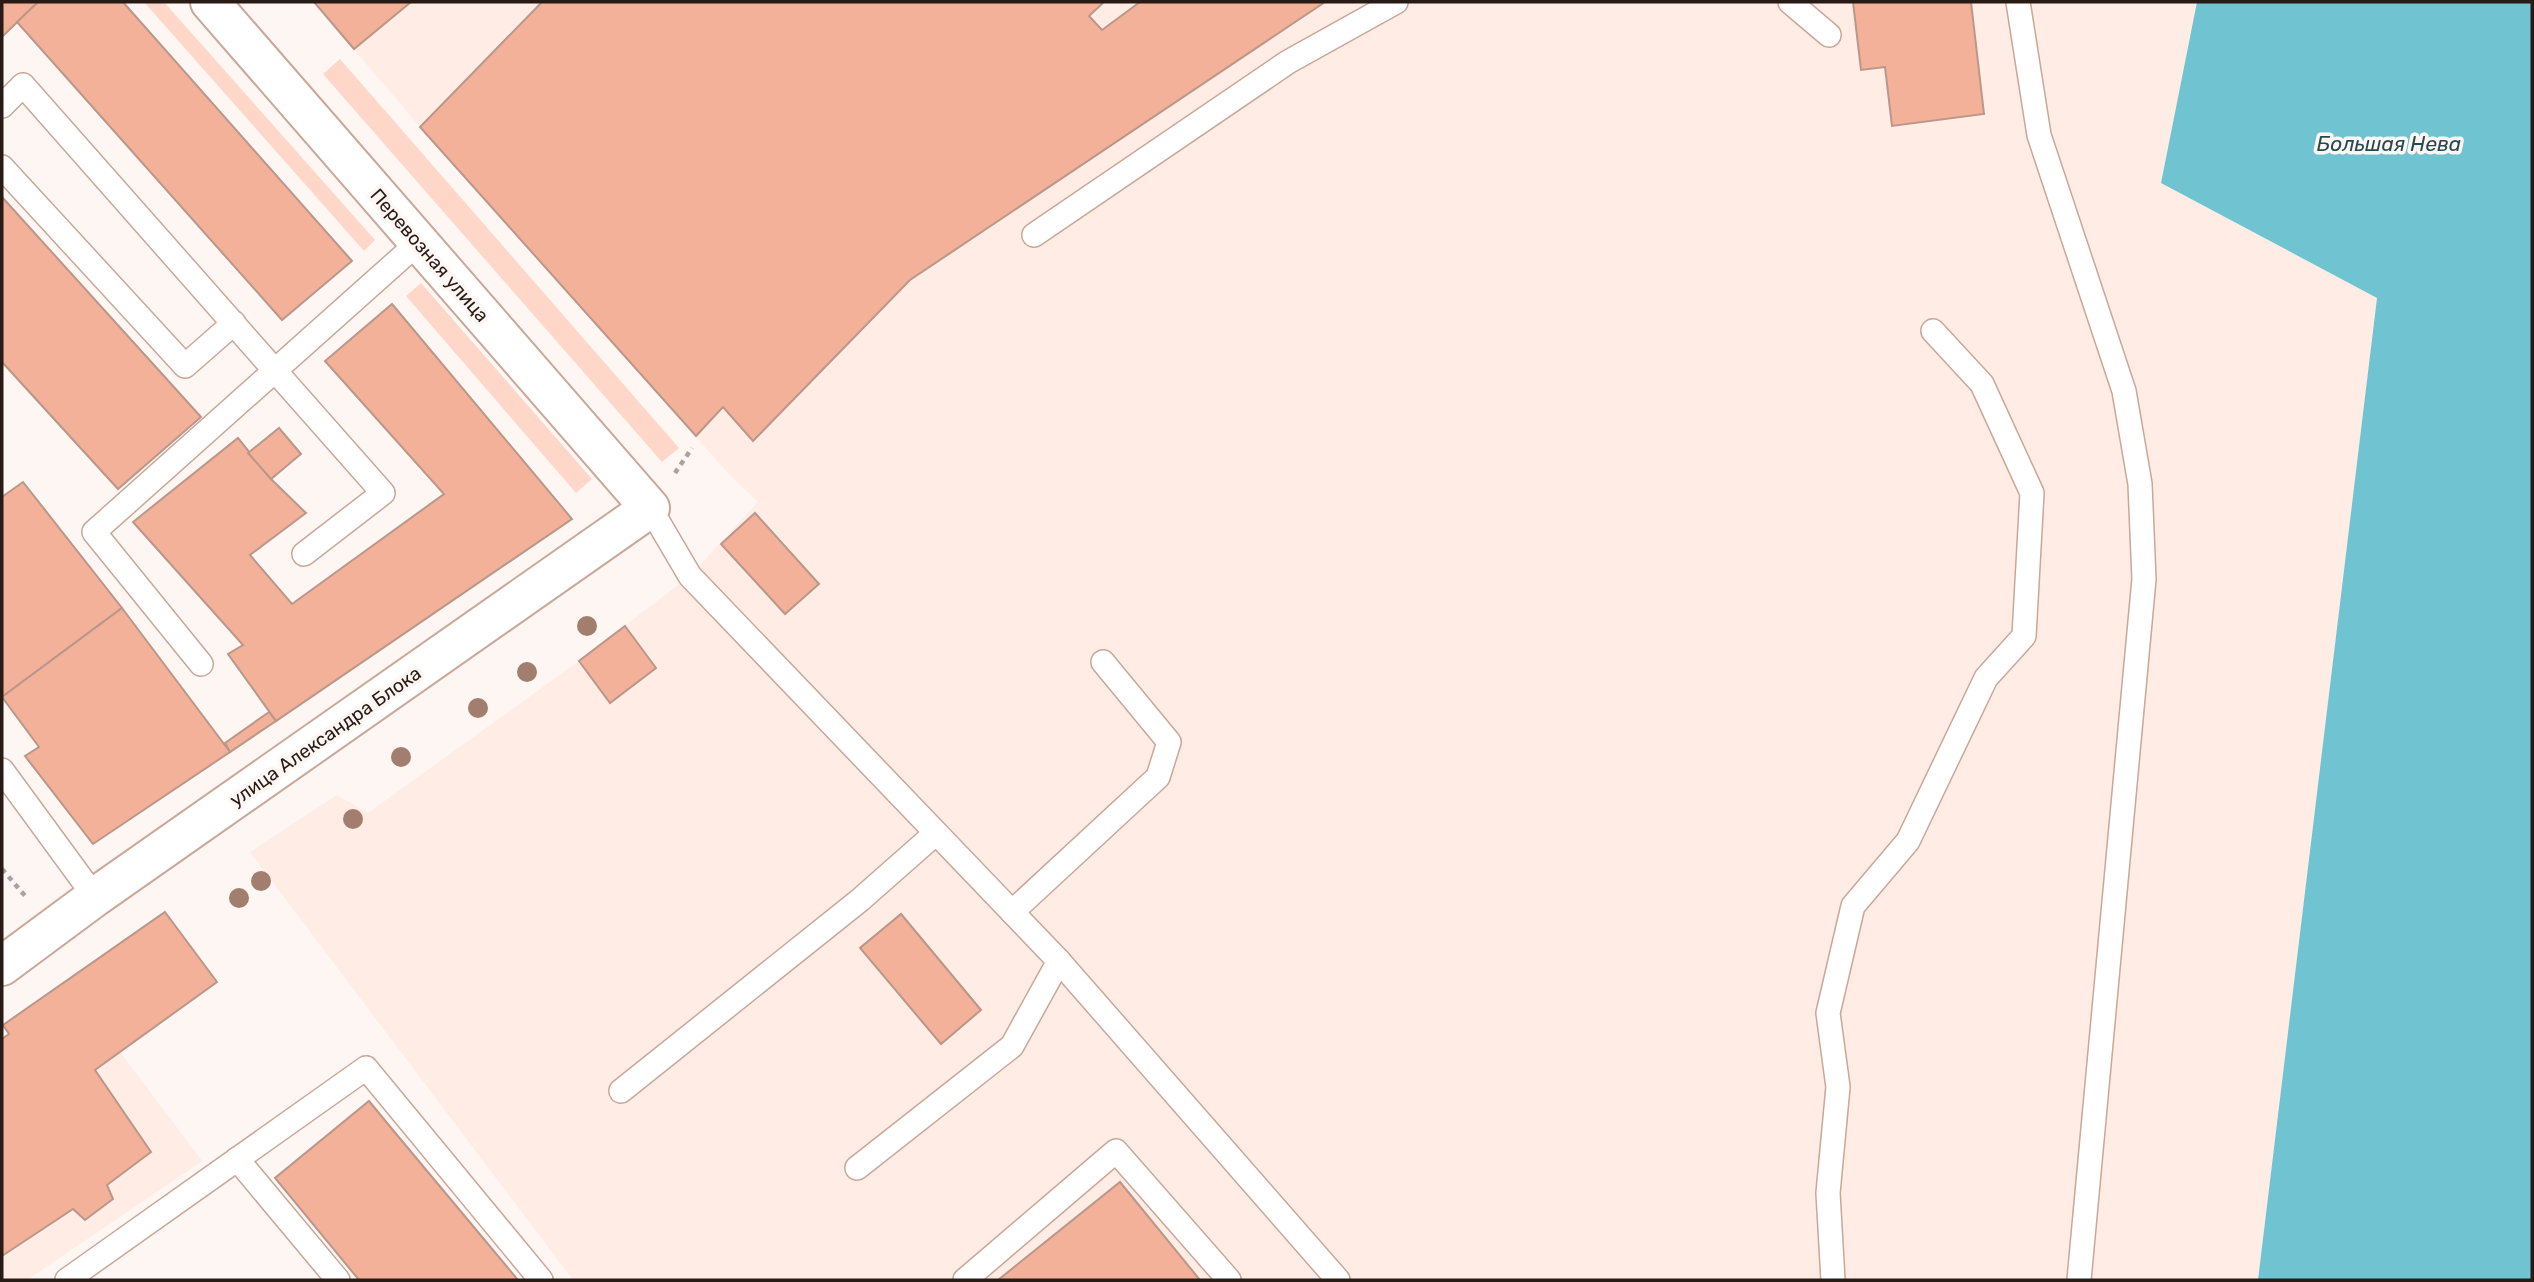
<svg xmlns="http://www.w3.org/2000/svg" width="2534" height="1282" font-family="Rubik,sans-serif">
	<rect width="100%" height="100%" fill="#fdf6f3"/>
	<g fill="#feece5">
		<polygon points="314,2 2197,2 2161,183 2377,298 2258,1280 573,1280 250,852 337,795 368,813 579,661 690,576 758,502 728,473 420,127"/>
		<polygon points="3,1025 120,1052 202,1161 27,1280 2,1280 2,1039 9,1034"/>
	</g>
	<g fill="#fed7c8">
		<polygon points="144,2 164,2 375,240 364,251"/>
		<polygon points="340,59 679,448 662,462 323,74"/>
		<polygon points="421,283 592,479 576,493 406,296"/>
	</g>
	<polygon fill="#70c3d1" points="2197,2 2532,2 2532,1280 2258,1280 2377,298 2161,183"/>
	<g fill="#f2b198" stroke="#ba978a" stroke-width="2">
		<polygon points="2,2 38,2 2,37"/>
		<polygon points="38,2 123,2 352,261 282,320 17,22"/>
		<polygon points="314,2 411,2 354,49"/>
		<polygon points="542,2 1104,2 1089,16 1102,30 1140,2 1325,2 910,280 753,441 723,407 696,436 420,127"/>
		<polygon points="1853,2 1971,2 1984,114 1892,126 1885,67 1861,70"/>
		<polygon points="2,197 201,417 118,489 2,362"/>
		<polygon points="392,304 572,519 276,721 228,654 243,645 133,522 238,438 271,479 306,513 250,555 292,604 444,494 325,361"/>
		<polygon points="279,428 301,454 271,479 248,453"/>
		<polygon points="23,482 122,608 2,697 2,497"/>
		<polygon points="755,513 819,584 785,614 721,544"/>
		<polygon points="122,608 230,752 93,844 25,756 39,747 2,697"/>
		<polygon points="625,626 656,668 610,703 579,661"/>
		<polygon points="269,712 276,721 230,752 225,743"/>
		<polygon points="165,912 217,982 95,1070 151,1152 107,1185 113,1199 85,1220 73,1209 2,1256 2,1039 9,1034 3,1025"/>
		<polygon points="901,914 981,1010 941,1044 860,948"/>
		<polygon points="369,1101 392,1129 518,1280 359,1280 275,1178"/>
		<polygon points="1120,1182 1200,1280 998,1280"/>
	</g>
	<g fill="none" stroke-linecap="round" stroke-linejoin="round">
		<defs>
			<g id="service">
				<polyline points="1790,2 1829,35"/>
				<polyline points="2018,2 2039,135 2124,391 2140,484 2144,579 2079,1280"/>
				<polyline points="2,106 23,85 383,493 304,554"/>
				<polyline points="2,167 185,366 234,323"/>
				<polyline points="1034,235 1288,62 1396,2"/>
				<polyline points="650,508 690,576 1059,961 1338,1280"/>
				<polyline points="201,664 94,532 419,242"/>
				<polyline points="2,770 95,897"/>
				<polyline points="1012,912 1158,777 1169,742 1103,662"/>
				<polyline points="621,1091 860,900 936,833"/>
				<polyline points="237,1159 338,1280"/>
				<polyline points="857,1168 1012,1046 1059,961"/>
				<polyline points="67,1280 366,1068 541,1280"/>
				<polyline points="965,1280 1116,1151 1229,1280"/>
				<polyline points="1833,1280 1828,1193 1838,1087 1828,1013 1853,906 1908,841 1986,678 2024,636 2032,493 1982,384 1933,331"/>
			</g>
			<polyline id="minor" points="2,966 95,897 650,508 210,2"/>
		</defs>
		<use href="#service" stroke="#c9a799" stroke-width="26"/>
		<use href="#minor" stroke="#c9a799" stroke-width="42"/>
		<g stroke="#aba19e" stroke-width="4.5" stroke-dasharray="5 5" stroke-linecap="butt">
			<polyline points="675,473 692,448"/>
			<polyline points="2,869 26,897"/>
		</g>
		<use href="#service" stroke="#fff" stroke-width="23"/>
		<use href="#minor" stroke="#fff" stroke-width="38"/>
	</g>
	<g fill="#a17e6e">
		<circle cx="587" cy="626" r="10"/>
		<circle cx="527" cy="672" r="10"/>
		<circle cx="478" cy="708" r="10"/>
		<circle cx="401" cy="757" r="10"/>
		<circle cx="353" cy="819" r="10"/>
		<circle cx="261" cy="881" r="10"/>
		<circle cx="239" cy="898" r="10"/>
	</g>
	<g text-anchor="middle" stroke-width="7" stroke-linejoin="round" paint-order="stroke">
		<g font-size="19" fill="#281b16" stroke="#fdf6f3">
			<text transform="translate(430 255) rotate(49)" y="7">Перевозная улица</text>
			<text transform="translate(325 736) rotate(-35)" y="7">улица Александра Блока</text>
		</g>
		<g font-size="21" font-style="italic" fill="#234a51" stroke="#fdf6f3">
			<text x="2389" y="151">Большая Нева</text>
		</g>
	</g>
	<rect width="2534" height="1282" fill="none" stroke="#281b16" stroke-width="7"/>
</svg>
